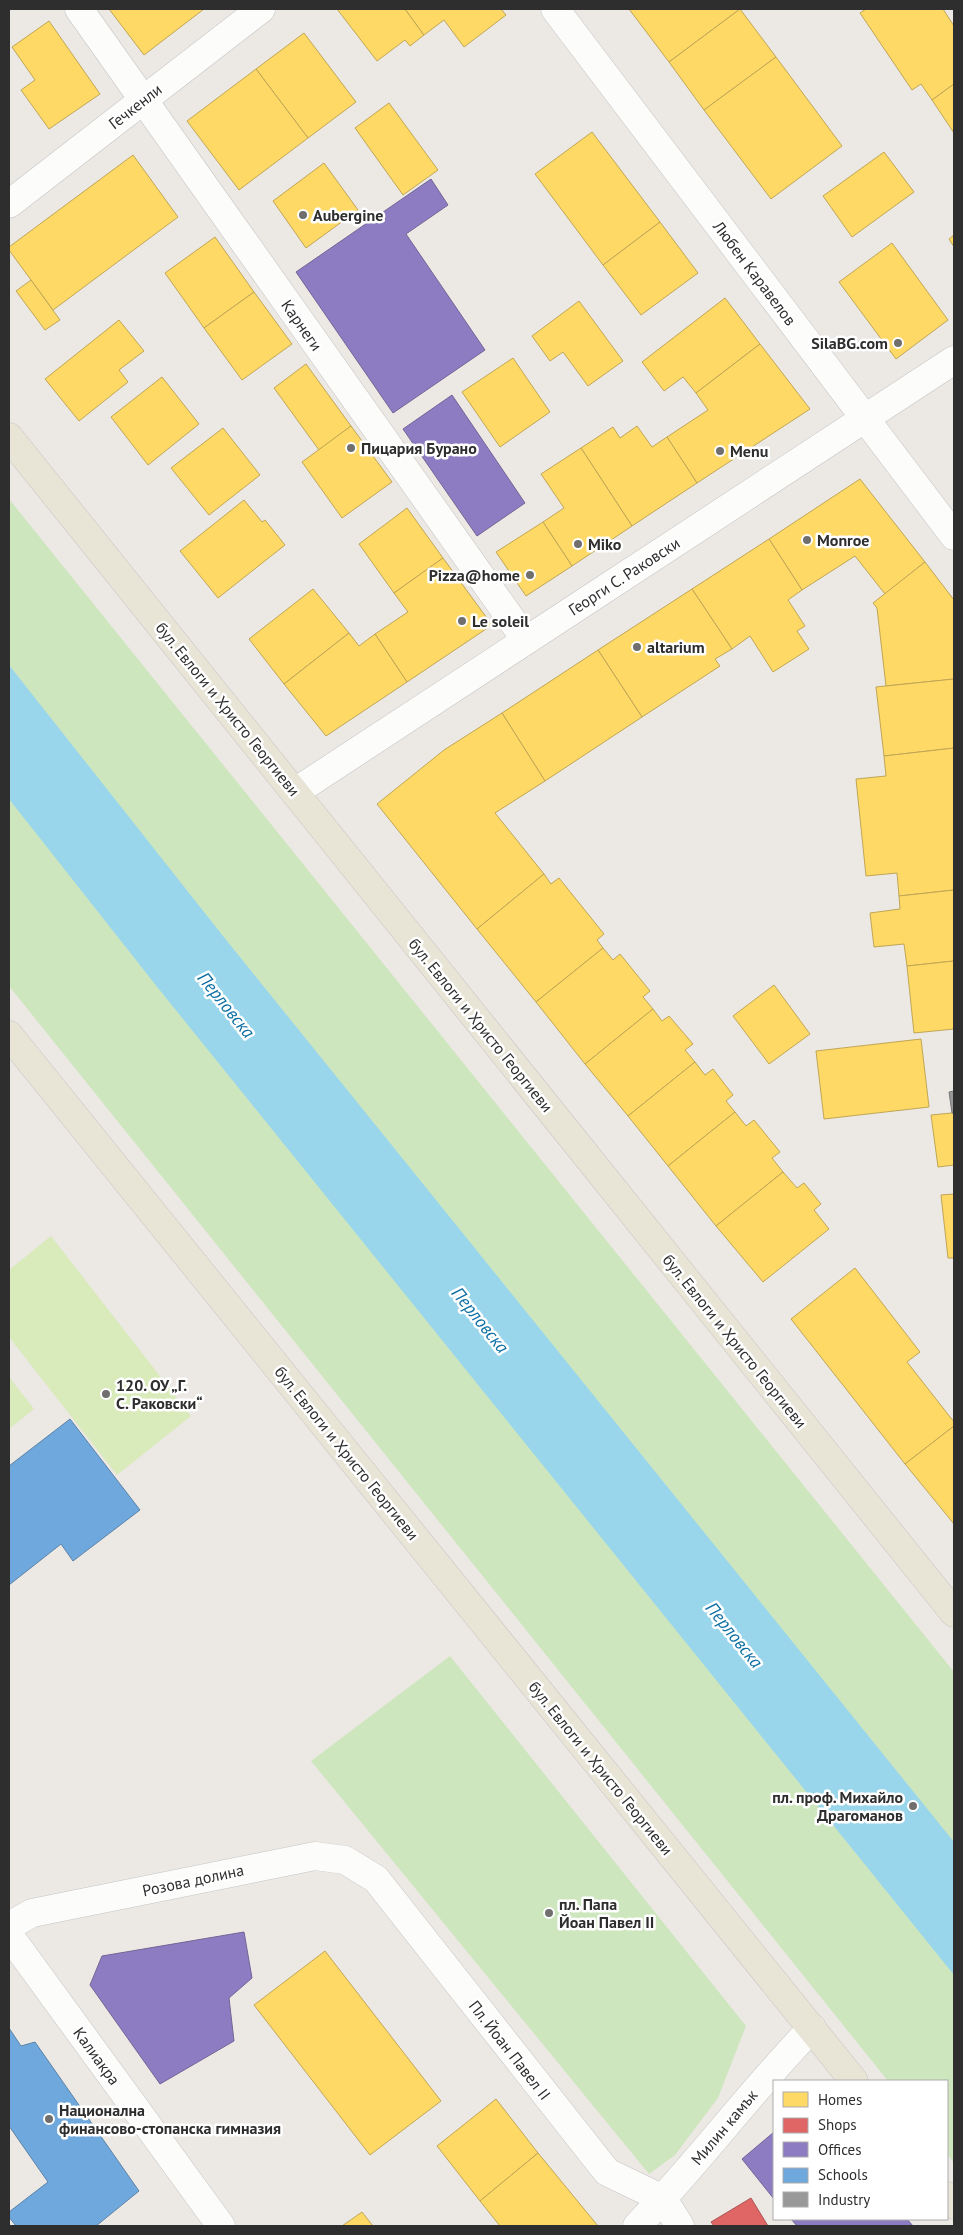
<svg xmlns="http://www.w3.org/2000/svg" width="963" height="2235" font-family="'PT Sans',sans-serif">
	<rect width="100%" height="100%" fill="#ece8e4"/>
	<g fill="#cee6be">
		<polygon points="9,499 954,1672 954,2163 947,2154 947,2081 888,2081 9,986"/>
		<polygon points="450,1656 746,2026 718,2098 675,2155 649,2174 311,1761"/>
	</g>
	<g fill="#d9eabb">
		<polygon points="51,1236 191,1416 117,1475 9,1337 9,1270"/>
		<polygon points="9,1377 34,1409 9,1429"/>
	</g>
	<polygon fill="#99d6ec" points="9,665 223,936 954,1842 954,1975 158,988 9,799"/>
	<g fill="#ffd966" stroke="#c0a655">
		<polygon points="109,9 204,9 144,55"/>
		<polygon points="337,9 405,9 424,35 410,46 405,40 377,61"/>
		<polygon points="405,9 501,9 506,15 464,47 444,20 424,35"/>
		<polygon points="629,9 740,9 669,62"/>
		<polygon points="740,9 776,57 704,110 669,62"/>
		<polygon points="866,9 943,9 954,26 954,84 932,100 921,84 912,90 860,13"/>
		<polygon points="49,21 100,94 49,129 21,90 35,80 12,47"/>
		<polygon points="304,33 356,102 308,138 256,69"/>
		<polygon points="776,57 842,146 771,199 704,110"/>
		<polygon points="256,69 308,138 239,190 187,121"/>
		<polygon points="954,84 954,133 932,100"/>
		<polygon points="389,103 438,170 403,195 355,128"/>
		<polygon points="592,132 660,222 603,265 535,174"/>
		<polygon points="884,152 914,192 852,237 823,196"/>
		<polygon points="133,155 178,217 53,310 9,250 9,247"/>
		<polygon points="324,163 358,210 306,248 273,201"/>
		<polygon points="660,222 698,273 641,315 603,265"/>
		<polygon points="954,235 954,247 949,239"/>
		<polygon points="215,237 254,292 204,328 165,273"/>
		<polygon points="892,243 948,320 896,359 839,282"/>
		<polygon points="31,280 60,320 45,330 16,291"/>
		<polygon points="254,292 292,344 242,380 204,328"/>
		<polygon points="725,298 760,344 696,393 683,377 664,391 642,362"/>
		<polygon points="579,301 623,361 588,386 563,352 550,361 532,336"/>
		<polygon points="119,320 144,351 119,370 128,382 79,421 45,379"/>
		<polygon points="760,344 810,409 697,483 667,437 708,410 696,393"/>
		<polygon points="513,358 550,412 500,447 462,392"/>
		<polygon points="306,364 351,426 319,450 274,388"/>
		<polygon points="162,377 199,424 148,465 111,417"/>
		<polygon points="351,426 392,482 342,518 302,462"/>
		<polygon points="637,426 652,447 667,437 697,483 632,526 581,448 613,427 620,438"/>
		<polygon points="223,428 260,475 209,515 171,468"/>
		<polygon points="581,448 632,526 572,566 543,522 564,508 541,474"/>
		<polygon points="860,479 925,562 885,594 855,556 802,590 769,539"/>
		<polygon points="244,500 262,522 265,520 285,545 218,598 180,551"/>
		<polygon points="407,508 443,558 394,593 359,544"/>
		<polygon points="543,522 572,566 526,596 496,552"/>
		<polygon points="769,539 802,590 788,600 805,626 797,631 809,649 773,672 750,636 732,649 692,589"/>
		<polygon points="443,558 492,625 407,682 375,634 408,612 394,593"/>
		<polygon points="925,562 954,600 954,679 886,686 877,608 873,603"/>
		<polygon points="313,589 349,633 284,684 249,639"/>
		<polygon points="692,589 732,649 715,659 720,666 642,717 598,650"/>
		<polygon points="349,633 359,646 375,634 407,682 326,736 284,684"/>
		<polygon points="598,650 642,717 545,781 502,713"/>
		<polygon points="954,679 954,748 884,756 876,687"/>
		<polygon points="502,713 545,781 495,813 544,874 477,929 377,804 444,750"/>
		<polygon points="954,748 954,890 899,896 897,873 866,876 856,779 886,776 884,756"/>
		<polygon points="544,874 551,884 559,878 604,934 597,940 603,948 536,1002 477,929"/>
		<polygon points="954,890 954,961 907,966 904,944 874,947 870,913 900,909 899,896"/>
		<polygon points="603,948 613,960 620,954 650,991 643,997 653,1009 585,1064 536,1002"/>
		<polygon points="954,961 954,1029 914,1033 907,966"/>
		<polygon points="774,985 810,1034 769,1064 733,1016"/>
		<polygon points="653,1009 662,1021 669,1016 693,1044 685,1050 695,1062 628,1116 585,1064"/>
		<polygon points="921,1039 929,1107 824,1119 816,1051"/>
		<polygon points="695,1062 705,1075 713,1069 733,1095 726,1101 735,1112 668,1166 628,1116"/>
		<polygon points="735,1112 746,1126 754,1120 780,1152 772,1158 783,1172 716,1226 668,1166"/>
		<polygon points="952,1113 954,1113 954,1165 938,1167 931,1115"/>
		<polygon points="783,1172 797,1188 804,1183 821,1204 814,1210 829,1229 763,1282 716,1226"/>
		<polygon points="954,1194 954,1258 948,1258 941,1195"/>
		<polygon points="855,1268 920,1352 907,1362 954,1422 954,1426 905,1464 791,1319"/>
		<polygon points="954,1426 954,1524 905,1464"/>
		<polygon points="325,1951 441,2101 370,2155 254,2005"/>
		<polygon points="496,2099 538,2153 480,2201 437,2146"/>
		<polygon points="538,2153 598,2226 500,2226 480,2201"/>
		<polygon points="362,2212 373,2226 342,2226"/>
	</g>
	<polygon fill="#e06666" stroke="#ab5555" points="751,2198 768,2226 714,2226 711,2222"/>
	<g fill="#8e7cc3" stroke="#716596">
		<polygon points="431,179 448,205 406,234 485,350 393,413 296,272"/>
		<polygon points="452,395 525,503 477,536 403,429"/>
		<polygon points="244,1932 252,1978 229,1998 234,2041 160,2084 90,1985 102,1956"/>
		<polygon points="774,2132 774,2199 742,2159"/>
		<polygon points="791,2219 907,2219 913,2226 797,2226"/>
	</g>
	<g fill="#6fa8dc" stroke="#5c83a8">
		<polygon points="70,1419 140,1510 73,1561 61,1544 9,1585 9,1466"/>
		<polygon points="9,2028 21,2046 35,2042 139,2191 96,2226 16,2226 9,2217 9,2212 48,2182 9,2126"/>
	</g>
	<polygon fill="#999" stroke="#797979" points="954,1091 954,1113 952,1113 949,1092"/>
	<g fill="none" stroke-linecap="round" stroke-linejoin="round">
		<defs>
			<g id="minor">
				<polyline points="79,9 526,640"/>
				<polyline points="555,9 954,536"/>
				<polyline points="9,204 261,9"/>
				<polyline points="295,792 954,360"/>
				<polyline points="9,1926 32,1913 315,1856 345,1860 376,1879 607,2172 663,2199"/>
				<polyline points="9,1935 221,2226"/>
				<polyline points="663,2199 680,2226"/>
				<path d="M637,2226C698,2163 750,2092 812,2028"/>
			</g>
			<g id="major">
				<polyline points="9,437 954,1613"/>
				<polyline points="9,1035 854,2081"/>
				<polyline points="947,2196 954,2205"/>
			</g>
		</defs>
		<use href="#minor" stroke="#c5c4c5" stroke-width="29"/>
		<use href="#major" stroke="#c6c5c4" stroke-width="29"/>
		<use href="#minor" stroke="#fcfcfb" stroke-width="28"/>
		<use href="#major" stroke="#e8e4d6" stroke-width="28"/>
	</g>
	<g fill="#706f6e" stroke="#fff" stroke-width="2">
		<circle cx="303" cy="215" r="5"/>
		<circle cx="898" cy="343" r="5"/>
		<circle cx="351" cy="448" r="5"/>
		<circle cx="720" cy="451" r="5"/>
		<circle cx="807" cy="540" r="5"/>
		<circle cx="578" cy="544" r="5"/>
		<circle cx="530" cy="575" r="5"/>
		<circle cx="462" cy="621" r="5"/>
		<circle cx="637" cy="647" r="5"/>
		<circle cx="106" cy="1394" r="5"/>
		<circle cx="913" cy="1806" r="5"/>
		<circle cx="549" cy="1913" r="5"/>
		<circle cx="49" cy="2119" r="5"/>
	</g>
	<g text-anchor="middle" stroke-width="5" stroke-linejoin="round" paint-order="stroke">
		<g font-size="16" fill="#2e2e2e" stroke="#fff">
			<text transform="translate(135 106) rotate(-38)" y="6">Гечкенли</text>
			<text transform="translate(755 273) rotate(53)" y="6">Любен Каравелов</text>
			<text transform="translate(302 325) rotate(55)" y="6">Карнеги</text>
			<text transform="translate(624 576) rotate(-33)" y="6">Георги С. Раковски</text>
			<text transform="translate(228 709) rotate(51)" y="6">бул. Евлоги и Христо Георгиеви</text>
			<text transform="translate(481 1025) rotate(51)" y="6">бул. Евлоги и Христо Георгиеви</text>
			<text transform="translate(735 1341) rotate(51)" y="6">бул. Евлоги и Христо Георгиеви</text>
			<text transform="translate(347 1453) rotate(51)" y="6">бул. Евлоги и Христо Георгиеви</text>
			<text transform="translate(601 1768) rotate(51)" y="6">бул. Евлоги и Христо Георгиеви</text>
			<text transform="translate(193 1880) rotate(-12)" y="6">Розова долина</text>
			<text transform="translate(510 2050) rotate(52)" y="6">Пл. Йоан Павел II</text>
			<text transform="translate(97 2056) rotate(54)" y="6">Калиакра</text>
			<text transform="translate(724 2127) rotate(-50)" y="6">Милин камък</text>
		</g>
		<g font-size="16" font-weight="bold" fill="#2e2e2e" stroke="#fff" text-anchor="start">
			<text x="313" y="221">Aubergine</text>
			<text x="888" y="349" text-anchor="end">SilaBG.com</text>
			<text x="361" y="454">Пицария Бурано</text>
			<text x="730" y="457">Menu</text>
			<text x="817" y="546">Monroe</text>
			<text x="588" y="550">Miko</text>
			<text x="520" y="581" text-anchor="end">Pizza@home</text>
			<text x="472" y="627">Le soleil</text>
			<text x="647" y="653">altarium</text>
			<text x="116" y="1391">120. ОУ „Г.<tspan x="116" dy="18">С. Раковски“</tspan></text>
			<text x="903" y="1803" text-anchor="end">пл. проф. Михайло<tspan x="903" dy="18">Драгоманов</tspan></text>
			<text x="559" y="1910">пл. Папа<tspan x="559" dy="18">Йоан Павел II</tspan></text>
			<text x="59" y="2116">Национална<tspan x="59" dy="18">финансово-стопанска гимназия</tspan></text>
		</g>
		<g font-size="18" font-style="italic" fill="#0d6fa3" stroke="#fff">
			<text transform="translate(226 1005) rotate(51)" y="6">Перловска</text>
			<text transform="translate(480 1320) rotate(51)" y="6">Перловска</text>
			<text transform="translate(734 1635) rotate(51)" y="6">Перловска</text>
		</g>
	</g>
	<rect width="963" height="2235" fill="none" stroke="#2e2e2e" stroke-width="20"/>
	<rect x="773" y="2080" width="175" height="140" fill="#ffffff" stroke="#ababab"/>
	<rect x="783" y="2092" width="25" height="15" fill="#ffd966" stroke="#ababab"/>
	<text x="818" y="2105" font-size="15" fill="#2e2e2e">Homes</text>
	<rect x="783" y="2118" width="25" height="15" fill="#e06666" stroke="#ababab"/>
	<text x="818" y="2130" font-size="15" fill="#2e2e2e">Shops</text>
	<rect x="783" y="2142" width="25" height="15" fill="#8e7cc3" stroke="#ababab"/>
	<text x="818" y="2155" font-size="15" fill="#2e2e2e">Offices</text>
	<rect x="783" y="2168" width="25" height="15" fill="#6fa8dc" stroke="#ababab"/>
	<text x="818" y="2180" font-size="15" fill="#2e2e2e">Schools</text>
	<rect x="783" y="2192" width="25" height="15" fill="#999999" stroke="#ababab"/>
	<text x="818" y="2205" font-size="15" fill="#2e2e2e">Industry</text>
</svg>
